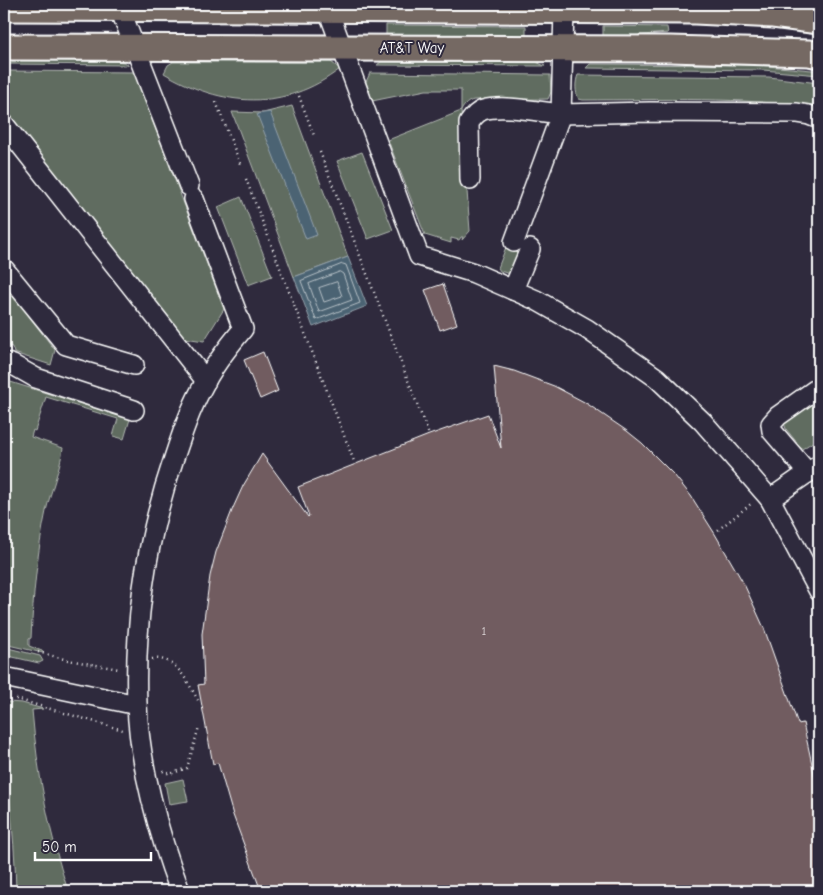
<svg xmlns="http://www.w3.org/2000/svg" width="823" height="895" font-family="'Comic Neue',sans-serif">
	<rect width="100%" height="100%" fill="#2f2a3d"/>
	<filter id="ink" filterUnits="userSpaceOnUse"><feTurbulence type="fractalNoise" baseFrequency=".02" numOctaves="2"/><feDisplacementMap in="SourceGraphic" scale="10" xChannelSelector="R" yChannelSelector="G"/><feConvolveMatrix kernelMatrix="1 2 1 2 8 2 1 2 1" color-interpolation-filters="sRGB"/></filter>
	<g filter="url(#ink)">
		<g fill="#606c60" stroke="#b0b6b0">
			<polygon points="386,25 526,26 526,38 386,37"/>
			<polygon points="603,26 667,27 668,33 603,38"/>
			<polygon points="4,60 114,61 124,62 129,65 4,64"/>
			<path d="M173,62H331L340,69C284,112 222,107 164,73L168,65Z"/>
			<polygon points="381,62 536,62 545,66 377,65"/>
			<polygon points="590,64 756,65 812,70 819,71 819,75 763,70 586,68"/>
			<polygon points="4,71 134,72 224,309 204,341 185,338 4,108"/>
			<path d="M370,73L550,75L551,92L548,99L474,100C468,101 464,105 461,111L470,231L462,240L463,237H461L459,240L451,238V243L425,235L388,140L461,111V90H426L372,101L366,82Z"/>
			<path d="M578,75L769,77L819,83V109C743,96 660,100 583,100L579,99C575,93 575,82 578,75Z"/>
			<polygon points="292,106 348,257 294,277 232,112 263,113"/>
			<polygon points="362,152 393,230 368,239 337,161"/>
			<polygon points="241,197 272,276 248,285 218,207"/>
			<polygon points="506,247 510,247 519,251 510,274 500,271 498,268"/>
			<polygon points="4,284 55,350 51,365 14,353 12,347 4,344"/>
			<path d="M4,380L130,419L124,439L113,436L118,419L46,397L35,431L33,430L31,437L63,448C60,469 51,490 46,511C37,553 33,596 31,638L29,639V646L42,651L43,653L4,644Z"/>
			<polygon points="819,398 819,438 802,449 786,429 784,423"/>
			<polygon points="4,647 40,656 43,661 39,663 4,655"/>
			<path d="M8,702L22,703L43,709L32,710C37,772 49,832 68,891H16C15,829 4,767 4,705Z"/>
			<polygon points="183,779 188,801 169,804 165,783"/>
		</g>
		<g fill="#4b6373" stroke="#93a1ab">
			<polygon points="270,112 317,235 306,239 257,114"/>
			<polygon points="348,257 367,306 313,327 294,277"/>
		</g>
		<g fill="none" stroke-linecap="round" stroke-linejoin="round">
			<g stroke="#b7c1c7" stroke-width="1">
				<polygon points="343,264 346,265 360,303 316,320 301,281"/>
				<polygon points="340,272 343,274 352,300 319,312 309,284"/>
				<polygon points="337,282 342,296 324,302 319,288"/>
			</g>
		</g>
		<g fill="#715b60" stroke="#fff">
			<polygon points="443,284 457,324 440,330 425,290"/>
			<polygon points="263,352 278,391 260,399 244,360"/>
			<polygon points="494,366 514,371 554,386 586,403 627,431 642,443 675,476 691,496 715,534 744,584 764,628 798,724 803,723 819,796 819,801 816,801 819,829 819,891 261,891 233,815 218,763 213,764 198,685 204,684 202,634 210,576 216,552 233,508 243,486 262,454 308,517 309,516 298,487 429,435 488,414 501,448"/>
		</g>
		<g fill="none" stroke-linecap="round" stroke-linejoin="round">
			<defs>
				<g id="minor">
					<polyline points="120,9 189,186"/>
					<polyline points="328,10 419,256 474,273 536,300 587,329 657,378 703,422 770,499 819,591"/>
					<polyline points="564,11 561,114 650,112 797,113 809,115 819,119"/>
					<polyline points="4,124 206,381"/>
					<path d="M470,180L469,123C473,117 477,112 483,110C503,104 540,112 561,114L514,242"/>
					<polyline points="4,269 66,345 134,365"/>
					<polyline points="513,290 530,249"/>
					<polyline points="4,362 13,365 36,378 134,410"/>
					<polyline points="808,473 772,431 771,424 778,416 819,387"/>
					<polyline points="770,499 819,465"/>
					<polyline points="4,677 137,705"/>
					<path d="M180,891C159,835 139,764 137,704C134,620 147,537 174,458C182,434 190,410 202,388C213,366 228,347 243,329L194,199"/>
				</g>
				<g id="major">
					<polyline points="4,8 695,11 773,15 819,21"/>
					<polyline points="4,47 670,49 809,53 819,55"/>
				</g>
			</defs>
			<use href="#minor" stroke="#fff" stroke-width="22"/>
			<use href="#major" stroke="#fff" stroke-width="29"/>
			<g stroke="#fff" stroke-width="2.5" stroke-dasharray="1 4" stroke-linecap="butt">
				<polyline points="299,96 315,138"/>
				<polyline points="216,102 241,166"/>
				<polyline points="320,152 429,435"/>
				<polyline points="246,179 355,464"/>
				<polyline points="718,530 752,503"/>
				<polyline points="38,652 68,660 119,669"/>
				<path d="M152,659C177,656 187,682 198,700"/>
				<polyline points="16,699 123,730"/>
				<polyline points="163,771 170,774 187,768 199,727"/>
				<polyline points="816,785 819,783"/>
			</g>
			<use href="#minor" stroke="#2f2a3d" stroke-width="19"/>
			<use href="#major" stroke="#756964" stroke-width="25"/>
		</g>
	</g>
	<g text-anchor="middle" stroke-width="4" stroke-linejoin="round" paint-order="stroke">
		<g font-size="12" fill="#dcd6d7">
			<text x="484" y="635">1</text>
		</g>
		<g font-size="15" fill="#fff" stroke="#2f2a3d">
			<text x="412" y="53">AT&amp;T Way</text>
		</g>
	</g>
	<rect width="823" height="895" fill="none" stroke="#2f2a3d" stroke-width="20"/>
	<rect x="10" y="10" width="803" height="875" fill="none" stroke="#fff" stroke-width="2" filter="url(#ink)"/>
	<path d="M35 852v8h116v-8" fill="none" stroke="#ffffff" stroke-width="2.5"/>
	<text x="42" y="852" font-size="15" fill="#ffffff" stroke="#2f2a3d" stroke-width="4" paint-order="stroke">50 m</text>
</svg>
